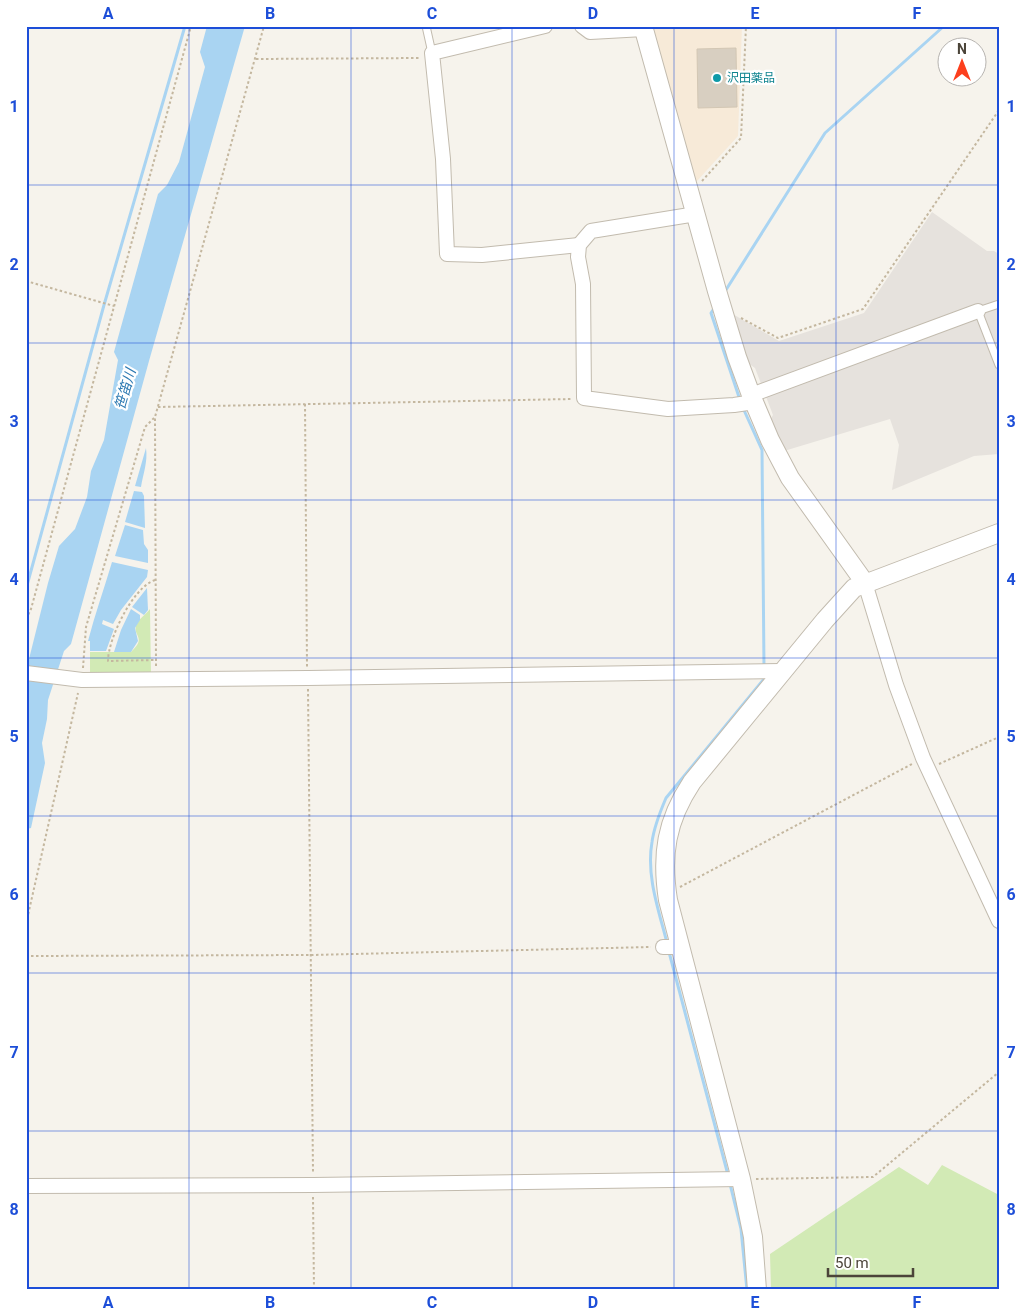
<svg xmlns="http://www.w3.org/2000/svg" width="1025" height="1316" font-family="Roboto,'Noto Sans JP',sans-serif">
	<rect width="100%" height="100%" fill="#f6f3ec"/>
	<polygon fill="#f7ead8" points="650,26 742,26 738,136 697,181 694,181"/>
	<polygon fill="#e6e2dd" points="932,212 987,251 994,251 999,254 999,454 974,456 892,490 899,445 890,419 784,451 770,420 773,415 755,368 745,361 731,313 779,341 864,313"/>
	<g fill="#d2eab5">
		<path d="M150,609L151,675L90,674V652H131C147,637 133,637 136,625C138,620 146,614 150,609Z"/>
		<polygon points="942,1165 999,1195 999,1290 771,1290 770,1254 899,1167 928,1185"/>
	</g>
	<g fill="#a9d4f2">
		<polygon points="207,26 245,26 149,361 71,644 64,651 48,700 47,719 42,743 45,763 31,828 26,829 26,671 48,583 59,546 75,529 87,497 91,471 104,440 118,360 114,352 158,194 167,185 179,162 205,67 200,52"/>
		<path d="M146,448C148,462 143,474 141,487L135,486Z"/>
		<polygon points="134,491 142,492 144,496 145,528 125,522"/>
		<polygon points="125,525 143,530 144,544 148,550 148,563 115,556"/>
		<path d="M112,562L148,570L147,577L121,610L113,624L103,620L102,624L114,629L106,651H90V641H88C95,614 104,589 112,562Z"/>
		<polygon points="147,588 148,610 144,615 132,607"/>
		<polygon points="131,609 140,615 140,620 135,628 138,641 131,652 114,652 121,630"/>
	</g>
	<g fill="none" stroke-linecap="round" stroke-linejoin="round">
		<g stroke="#a9d4f2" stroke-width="3">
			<polyline points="724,293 825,133 944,26"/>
			<polyline points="715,307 711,313 740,400"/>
			<polyline points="743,408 762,450 764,667"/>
			<polyline points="26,589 104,305 185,26"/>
			<path d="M667,943C659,911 646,876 652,842C654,827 660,812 666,798L764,679V676"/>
			<polyline points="669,952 728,1175"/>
			<polyline points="730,1184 741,1229 747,1290"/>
		</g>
	</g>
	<polygon fill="#d8cfc1" stroke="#d3c7b4" points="736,48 737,107 698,108 697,49"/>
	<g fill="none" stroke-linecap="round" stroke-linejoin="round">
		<defs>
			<g id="service">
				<polyline points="426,26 432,53"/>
				<polyline points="999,304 978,311 999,365"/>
			</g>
			<g id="minor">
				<polyline points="545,26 432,53 443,159 447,254 482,255 579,245"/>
				<polyline points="582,26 590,32 644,29"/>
				<polyline points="696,214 591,231 579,245 578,257 583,284 584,398 668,409 734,405 754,402"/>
				<polyline points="751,395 978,311"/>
				<polyline points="865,583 896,685 923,758 999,921"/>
				<polyline points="26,673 82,680 308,678 783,671"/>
				<polyline points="663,947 680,947"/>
				<polyline points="26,1186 313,1185 741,1179"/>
			</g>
			<g id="tertiary">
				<polyline points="643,26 717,291 737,357 751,395 770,440 790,478 865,583"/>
				<path d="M757,1290L753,1237L741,1179L668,900C661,855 666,821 692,782L825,620L854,588L999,533"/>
			</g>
		</defs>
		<use href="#service" stroke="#c2bbae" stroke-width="9"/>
		<use href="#minor" stroke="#c2bbae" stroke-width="16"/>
		<use href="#tertiary" stroke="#c2bbae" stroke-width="20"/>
		<g stroke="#c4b79f" stroke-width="2" stroke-dasharray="2.5 2.5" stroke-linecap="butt">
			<polyline points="256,59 421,58"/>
			<polyline points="702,181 741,138 746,26"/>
			<polyline points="26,281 114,306"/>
			<polyline points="741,318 778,338 863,309 999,110"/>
			<polyline points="305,404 307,667"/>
			<polyline points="158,407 572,399"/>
			<path d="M155,580C133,587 108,639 108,661L156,660"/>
			<polyline points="26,619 31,609 191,26"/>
			<polyline points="156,666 155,417 264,26"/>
			<polyline points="83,668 86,627 145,427 154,418"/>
			<polyline points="308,689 313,1172"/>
			<polyline points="939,764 999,737"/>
			<polyline points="680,887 912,764"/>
			<polyline points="26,924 78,693"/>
			<polyline points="26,956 311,955 651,947"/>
			<polyline points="756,1179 873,1177 999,1072"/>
			<polyline points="313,1197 314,1290"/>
		</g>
		<use href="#service" stroke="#fff" stroke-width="7"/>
		<use href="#minor" stroke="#fff" stroke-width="14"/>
		<use href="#tertiary" stroke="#fff" stroke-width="18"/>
	</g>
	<path fill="none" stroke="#1d4ed8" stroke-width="1" stroke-opacity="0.55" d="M189,26V1290M351,26V1290M512,26V1290M674,26V1290M836,26V1290M26,185H999M26,343H999M26,500H999M26,658H999M26,816H999M26,973H999M26,1131H999"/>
	<circle fill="#0f9aa8" stroke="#fff" stroke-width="2" cx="717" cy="78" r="5"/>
	<g text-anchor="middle" stroke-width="4.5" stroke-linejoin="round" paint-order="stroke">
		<g font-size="12" fill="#0d838f" stroke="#fff" text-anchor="start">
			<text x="727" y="82">沢田薬品</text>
		</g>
		<g font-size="14" font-style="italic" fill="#2e7ab2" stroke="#fff">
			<text transform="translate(125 389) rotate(-74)" y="5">笹笛川</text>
		</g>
	</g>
	<rect width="1025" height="1316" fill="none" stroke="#ffffff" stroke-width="55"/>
	<g transform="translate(962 62)"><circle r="24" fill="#ffffff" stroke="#b7b4b0"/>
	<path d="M0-4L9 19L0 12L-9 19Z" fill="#fc3f1d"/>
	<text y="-8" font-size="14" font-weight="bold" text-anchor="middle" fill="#4b4439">N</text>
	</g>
	<path d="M828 1268v8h85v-8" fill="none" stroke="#4b4439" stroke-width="2.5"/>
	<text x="835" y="1268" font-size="15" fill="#4b4439" stroke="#ffffff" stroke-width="4" paint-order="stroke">50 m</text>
	<rect x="28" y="28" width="970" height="1260" fill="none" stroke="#1d4ed8" stroke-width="2"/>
	<g font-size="16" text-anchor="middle" font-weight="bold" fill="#1d4ed8">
		<text x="108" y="19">A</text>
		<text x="270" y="19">B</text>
		<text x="432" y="19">C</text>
		<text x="593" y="19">D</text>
		<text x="755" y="19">E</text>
		<text x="917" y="19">F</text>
		<text x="14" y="112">1</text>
		<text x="1011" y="112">1</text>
		<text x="14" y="270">2</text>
		<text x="1011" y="270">2</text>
		<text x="14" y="427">3</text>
		<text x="1011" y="427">3</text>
		<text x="14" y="585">4</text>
		<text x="1011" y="585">4</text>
		<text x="14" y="742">5</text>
		<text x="1011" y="742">5</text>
		<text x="14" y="900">6</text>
		<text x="1011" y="900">6</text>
		<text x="14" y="1058">7</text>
		<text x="1011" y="1058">7</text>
		<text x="14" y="1215">8</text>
		<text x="1011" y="1215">8</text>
		<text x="108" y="1308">A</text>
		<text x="270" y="1308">B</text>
		<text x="432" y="1308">C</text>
		<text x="593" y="1308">D</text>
		<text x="755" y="1308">E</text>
		<text x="917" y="1308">F</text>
	</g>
</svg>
